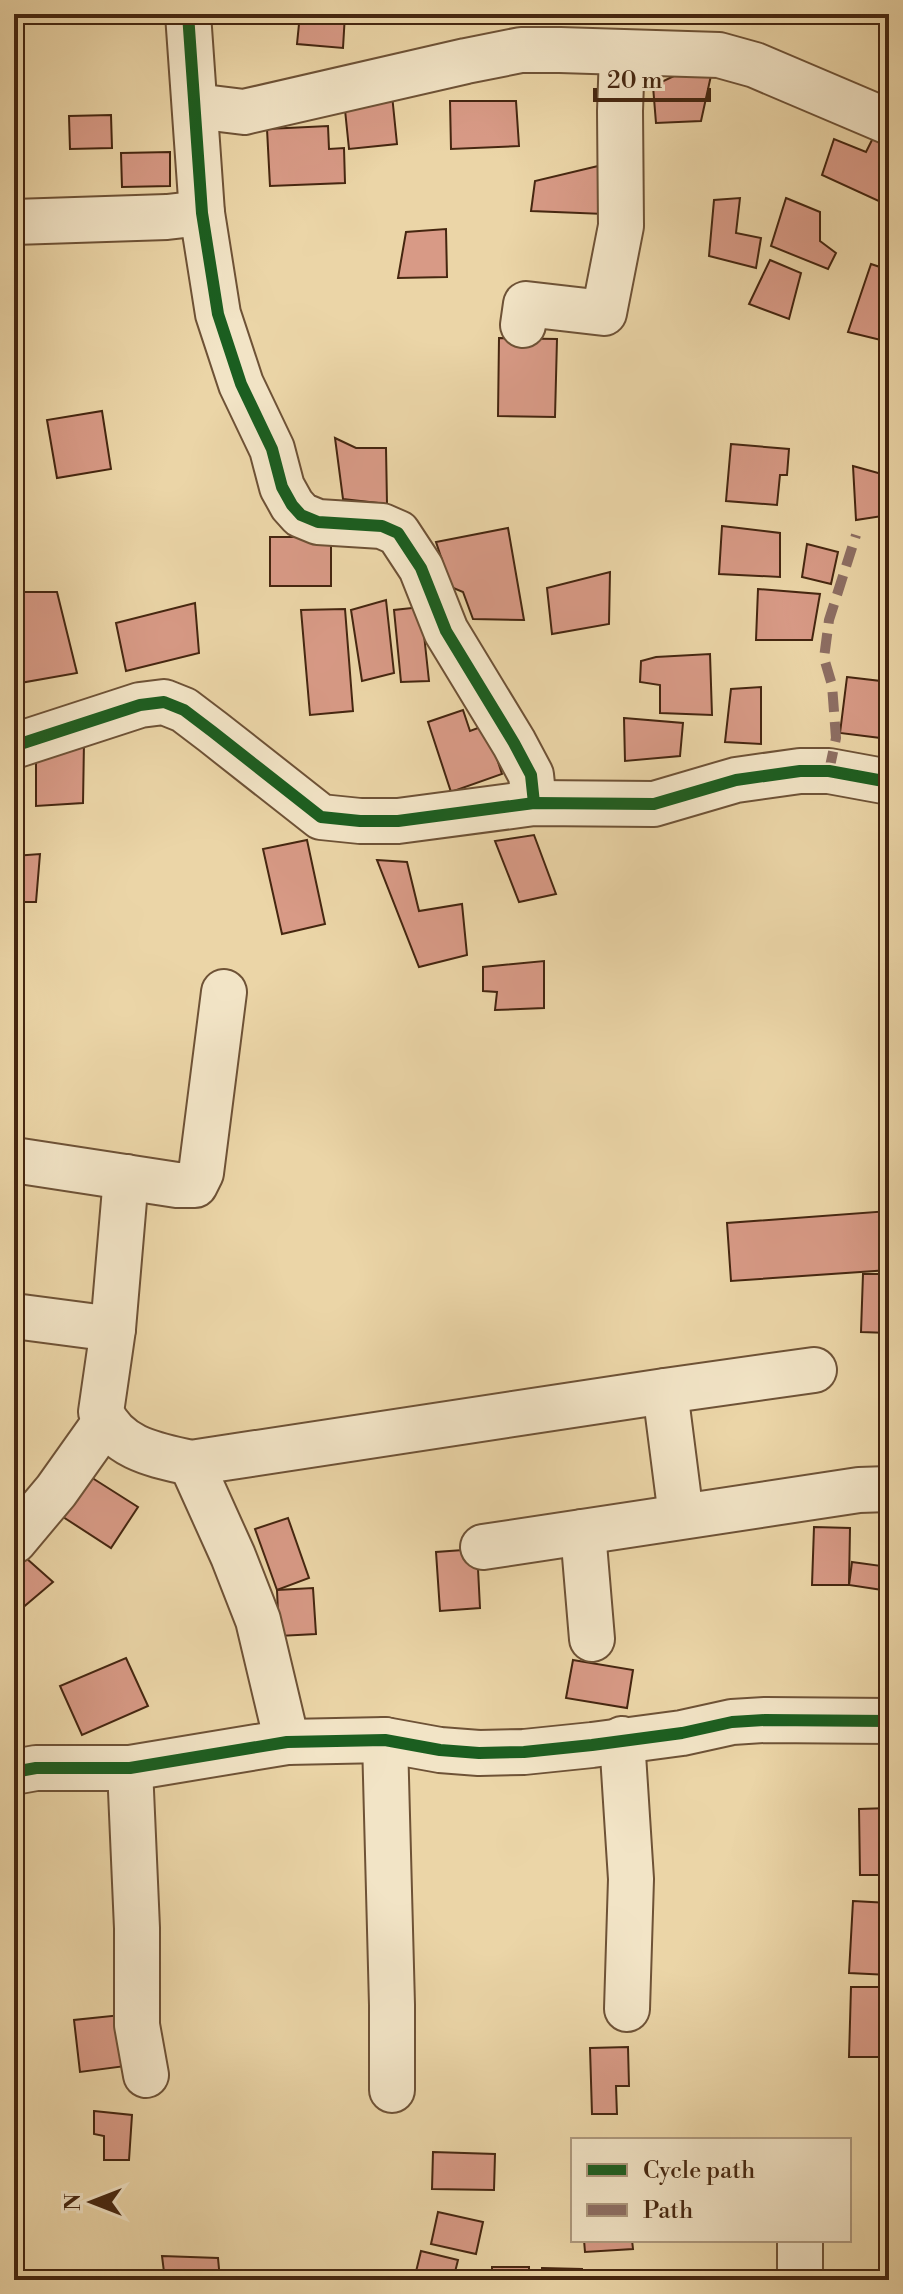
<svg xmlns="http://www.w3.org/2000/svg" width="903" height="2294" font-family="'Libre Bodoni',serif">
	<rect width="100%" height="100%" fill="#ebd5a7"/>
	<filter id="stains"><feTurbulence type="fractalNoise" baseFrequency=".0025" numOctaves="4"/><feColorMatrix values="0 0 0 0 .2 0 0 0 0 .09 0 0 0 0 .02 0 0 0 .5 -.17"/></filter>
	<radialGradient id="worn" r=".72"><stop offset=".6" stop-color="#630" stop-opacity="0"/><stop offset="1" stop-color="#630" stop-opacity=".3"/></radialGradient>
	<g fill="#d89a86" stroke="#452610" stroke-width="2">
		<polygon points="300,14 345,14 343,48 297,44"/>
		<polygon points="712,71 701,121 656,123 653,86 678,74"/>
		<polygon points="392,95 397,144 349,149 344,100"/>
		<polygon points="450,101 516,101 519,146 451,149"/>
		<polygon points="111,115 112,148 70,149 69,116"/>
		<polygon points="328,126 329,149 344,148 345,183 270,186 267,129"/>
		<polygon points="875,134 889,139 889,192 883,203 822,175 834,139 866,152"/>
		<polygon points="170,152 170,186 122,187 121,153"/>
		<polygon points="598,166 604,214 531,211 535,181"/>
		<polygon points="740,198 736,233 761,238 756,268 709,256 714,200"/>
		<polygon points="786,198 820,212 820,241 836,253 828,269 771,246"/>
		<polygon points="446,229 447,277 398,278 406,232"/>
		<polygon points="770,260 801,273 789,319 749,304"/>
		<polygon points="871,264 889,270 889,342 848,332"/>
		<polygon points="499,338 557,339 555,417 498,416"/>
		<polygon points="102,411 111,469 57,478 47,420"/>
		<polygon points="335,438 356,448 386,448 387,504 343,499"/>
		<polygon points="731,444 789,449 787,475 780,475 777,505 726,501"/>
		<polygon points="853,466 889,476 889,515 856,520"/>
		<polygon points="722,526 780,533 780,577 719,574"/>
		<polygon points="508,528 524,620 473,619 463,592 451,587 436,542"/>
		<rect x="270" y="537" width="61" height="49"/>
		<polygon points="807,544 838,552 831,584 802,577"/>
		<polygon points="610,572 609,624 552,634 547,588"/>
		<polygon points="758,589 820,594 812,640 756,640"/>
		<polygon points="16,592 57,592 77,673 20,683 14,667 14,616 20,614"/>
		<polygon points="386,600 394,673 362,681 351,610"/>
		<polygon points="195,603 199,653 126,671 116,623"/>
		<polygon points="421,607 429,681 401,682 394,610"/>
		<polygon points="345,609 353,711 310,715 301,610"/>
		<polygon points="710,654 712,715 660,713 660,685 640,682 641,661 656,657"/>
		<polygon points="847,677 889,682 889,739 840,733"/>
		<polygon points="761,687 761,744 725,742 731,689"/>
		<polygon points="463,710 470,731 486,725 502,774 451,792 428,722"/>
		<polygon points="624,718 683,723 680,756 625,761"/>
		<polygon points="84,742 83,803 36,806 36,746"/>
		<polygon points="534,835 556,894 519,902 495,841"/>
		<polygon points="307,840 325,924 282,934 263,849"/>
		<polygon points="40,854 36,902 14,902 14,856"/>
		<polygon points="377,860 407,862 419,911 462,904 467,955 419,967"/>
		<polygon points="544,961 544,1008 495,1010 497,992 483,991 483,967"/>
		<polygon points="889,1211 889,1270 731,1281 727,1223"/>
		<polygon points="863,1274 889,1274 889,1333 861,1332"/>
		<polygon points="86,1474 138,1507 111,1548 60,1515"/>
		<polygon points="288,1518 309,1578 277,1590 255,1529"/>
		<polygon points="814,1527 850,1528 849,1585 812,1585"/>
		<polygon points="477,1549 480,1608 440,1611 436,1552"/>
		<polygon points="17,1550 53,1582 14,1615 14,1553"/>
		<polygon points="852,1562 889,1567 889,1591 849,1585"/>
		<polygon points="313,1588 316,1634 279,1636 277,1590"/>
		<polygon points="126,1658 148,1706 82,1735 60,1686"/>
		<polygon points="573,1660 633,1670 627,1708 566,1698"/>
		<polygon points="889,1808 889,1875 860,1875 859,1809"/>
		<polygon points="853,1901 889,1903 889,1975 849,1973"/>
		<polygon points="851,1987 889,1987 889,2057 849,2057"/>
		<polygon points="14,2015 16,2015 18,2081 14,2081"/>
		<polygon points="121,2015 126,2066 80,2072 74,2020"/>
		<polygon points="628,2047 629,2086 616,2086 617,2114 592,2114 590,2048"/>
		<polygon points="94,2111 132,2115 129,2160 104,2160 104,2136 94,2134"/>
		<polygon points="433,2152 495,2154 494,2190 432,2189"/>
		<polygon points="438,2212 483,2222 476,2254 431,2244"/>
		<polygon points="584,2240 632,2240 633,2249 585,2252"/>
		<polygon points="421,2251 458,2260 453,2280 414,2280"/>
		<polygon points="162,2256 218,2258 220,2280 165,2280"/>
		<rect x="492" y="2267" width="37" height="13"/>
		<polygon points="542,2268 582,2269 582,2280 542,2280"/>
	</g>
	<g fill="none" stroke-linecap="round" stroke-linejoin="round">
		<defs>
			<g id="street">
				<polyline points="188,14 202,213 218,314 241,384 272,449 282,487 292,505 301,515 318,522 382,526 398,533 421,568 446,631 514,743 531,775 534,803"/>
				<polyline points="195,106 244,112 466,61 521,50 560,50 719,55 755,65 889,122"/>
				<polyline points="14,222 167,217 202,213"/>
				<polyline points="523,325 526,304 604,313 621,226 620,111 622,54"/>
				<polyline points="14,746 140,705 164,702 184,710 213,732 321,817 360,821 398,821 534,803 654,804 736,780 800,771 829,771 889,782"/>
				<polyline points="14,1160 177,1185 195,1185 201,1173 224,992"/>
				<polyline points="14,1316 113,1329 126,1177"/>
				<path d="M113,1329L101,1412C117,1449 156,1455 191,1463L665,1391L814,1370"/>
				<polyline points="665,1391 681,1516"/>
				<polyline points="191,1463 233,1556 258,1620 287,1742"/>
				<polyline points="583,1532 592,1639"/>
				<polyline points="14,1541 56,1491 105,1422"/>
				<polyline points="483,1547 859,1490 889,1489"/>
				<polyline points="622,1739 631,1879 627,2009"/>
				<polyline points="385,1740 392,2005 392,2090"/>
				<polyline points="130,1768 137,1928 137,2025 146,2075"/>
				<polyline points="14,1772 36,1768 130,1768 287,1742 385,1740 440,1750 479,1753 524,1752 592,1745 682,1733 732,1722 765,1720 889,1721"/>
				<polyline points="800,2280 800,2240"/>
			</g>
		</defs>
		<use href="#street" stroke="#6e5236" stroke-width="48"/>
		<use href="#street" stroke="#f2e4c6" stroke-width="44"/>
		<polyline stroke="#8d6e63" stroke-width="10" stroke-dasharray="20 10" stroke-linecap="butt" points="829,771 836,738 832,685 824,658 829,620 856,535"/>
		<defs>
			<g id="cycleway">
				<polyline points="188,14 202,213 218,314 241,384 272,449 282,487 292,505 301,515 318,522 382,526 398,533 421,568 446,631 514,743 531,775 534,803"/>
				<polyline points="14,746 140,705 164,702 184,710 213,732 321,817 360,821 398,821 534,803 654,804 736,780 800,771 829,771 889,782"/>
				<polyline points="14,1772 36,1768 130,1768 287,1742 385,1740 440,1750 479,1753 524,1752 592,1745 682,1733 732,1722 765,1720 889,1721"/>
			</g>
		</defs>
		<use href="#cycleway" stroke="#f2e4c6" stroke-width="17"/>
		<use href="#cycleway" stroke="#1b5e20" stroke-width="12"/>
	</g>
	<rect width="903" height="2294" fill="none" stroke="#ebd5a7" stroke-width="48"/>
	<rect x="16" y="16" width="871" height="2262" fill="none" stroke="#452610" stroke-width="4"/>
	<rect x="24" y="24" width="855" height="2246" fill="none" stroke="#452610" stroke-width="2"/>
	<rect x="571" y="2138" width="280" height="104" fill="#f2e4c6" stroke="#ad987d" stroke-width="2"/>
	<rect x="587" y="2164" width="40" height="12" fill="#1b5e20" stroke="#ad987d" stroke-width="2"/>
	<text x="643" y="2178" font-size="24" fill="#452610">Cycle path</text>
	<rect x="587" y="2204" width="40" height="12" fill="#8d6e63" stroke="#ad987d" stroke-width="2"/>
	<text x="643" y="2218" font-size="24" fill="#452610">Path</text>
	<g transform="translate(92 2202) rotate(270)" stroke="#f2e4c6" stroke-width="6" paint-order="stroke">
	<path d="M0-6L14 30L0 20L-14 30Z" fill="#452610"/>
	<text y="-12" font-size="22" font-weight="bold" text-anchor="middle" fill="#452610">N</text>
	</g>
	<path d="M595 88v12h114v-12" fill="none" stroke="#452610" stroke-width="4"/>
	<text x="607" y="88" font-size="24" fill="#452610" stroke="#f2e4c6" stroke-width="6" paint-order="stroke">20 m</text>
	<rect width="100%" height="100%" filter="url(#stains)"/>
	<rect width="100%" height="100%" fill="url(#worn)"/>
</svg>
